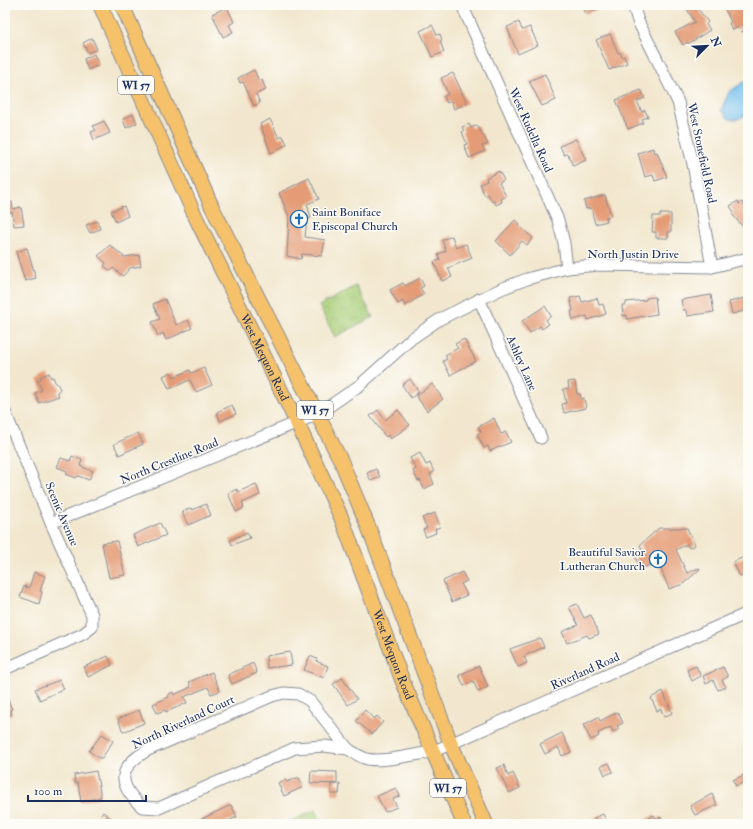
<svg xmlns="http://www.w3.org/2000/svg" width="753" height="829" font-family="'IM FELL Double Pica',serif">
	<defs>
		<pattern id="park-crowns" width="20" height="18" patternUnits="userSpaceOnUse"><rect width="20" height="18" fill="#a8cd77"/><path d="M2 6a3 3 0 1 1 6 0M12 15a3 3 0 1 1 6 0" fill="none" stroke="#90b069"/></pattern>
	</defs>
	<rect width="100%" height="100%" fill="#fdfcf7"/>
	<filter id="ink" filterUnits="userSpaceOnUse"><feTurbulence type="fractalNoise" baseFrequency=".025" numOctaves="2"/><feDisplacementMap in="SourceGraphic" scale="8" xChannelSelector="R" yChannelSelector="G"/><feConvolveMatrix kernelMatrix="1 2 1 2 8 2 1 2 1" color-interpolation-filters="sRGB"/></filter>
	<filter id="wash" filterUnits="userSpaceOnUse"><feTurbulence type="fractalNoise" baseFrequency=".012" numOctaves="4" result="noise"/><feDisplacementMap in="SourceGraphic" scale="16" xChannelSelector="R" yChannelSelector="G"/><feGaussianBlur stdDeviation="0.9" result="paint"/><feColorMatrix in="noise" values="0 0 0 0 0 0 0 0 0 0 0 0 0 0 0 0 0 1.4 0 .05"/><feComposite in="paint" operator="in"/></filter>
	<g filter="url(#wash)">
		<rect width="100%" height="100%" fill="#f2e7ce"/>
		<polygon fill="#a8cd77" stroke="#627e6a" points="316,810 322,824 284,824"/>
		<polygon fill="url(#park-crowns)" stroke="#627e6a" points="356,286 373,317 335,337 319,306"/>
		<polygon fill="#75c0ee" stroke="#4878a6" points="748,79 748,114 738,119 729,119 721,110 729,92"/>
		<g id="blocks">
			<g fill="#e49b76">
				<polygon points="582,5 607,5 586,14"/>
				<polygon points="693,5 695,5 708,22 706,24 710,30 688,44 687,42 683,45 675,32 695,22 687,9"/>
				<polygon points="723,5 738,5 740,10 748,7 748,29 741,32 739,27 732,30 729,23 731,22"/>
				<polygon points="227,7 234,22 229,25 233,32 223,37 212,14"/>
				<polygon points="519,22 522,30 530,27 538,45 518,54 507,27"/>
				<polygon points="432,25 437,35 440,34 442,40 440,41 444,52 432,57 420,31"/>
				<polygon points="610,34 618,53 620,52 622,57 624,56 627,63 609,70 596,40"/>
				<polygon points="92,38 97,49 88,53 83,43"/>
				<polygon points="94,54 99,65 88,70 84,59"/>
				<polygon points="254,70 259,81 262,80 266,90 256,94 260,103 254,106 243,82 240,83 238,78"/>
				<polygon points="453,73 467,103 454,109 451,101 447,103 444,96 448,94 441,78"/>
				<polygon points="545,74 556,100 542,106 529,81"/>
				<polygon points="641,90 645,98 637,101 642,112 645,110 648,117 642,119 643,123 628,129 616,100"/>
				<polygon points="133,114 137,123 126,128 123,119"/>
				<polygon points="270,119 279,138 283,136 287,144 271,153 260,124"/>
				<polygon points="104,121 110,133 94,140 91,132 96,130 93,126"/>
				<polygon points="469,124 471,128 477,125 488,144 482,146 485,151 469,158 464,145 467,144 462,132 464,131 462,127"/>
				<polygon points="576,139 586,160 573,166 568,154 564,155 560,146"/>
				<polygon points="653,148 654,153 657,152 667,177 655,181 653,175 645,177 638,153"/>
				<polygon points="499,171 504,180 499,183 506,196 501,199 502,202 496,205 494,201 492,202 488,194 485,196 480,184 487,181 486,178"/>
				<polygon points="309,178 319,199 307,204 311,218 307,219 305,237 325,240 322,256 302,254 301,259 287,256 289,216 279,193"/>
				<polygon points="605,195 611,216 606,217 607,221 595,224 591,208 586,209 584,201"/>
				<polygon points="738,201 739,204 742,202 748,210 748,224 743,227 732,214 734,212 730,206"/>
				<polygon points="12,202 13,209 21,207 24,225 14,226 12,212 5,213 5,203"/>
				<polygon points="124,206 128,216 116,222 111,211"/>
				<polygon points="660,214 671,214 671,232 668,232 668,238 656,238 656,232 652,232 653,216 661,216"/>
				<polygon points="515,220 520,224 518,225 533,238 527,245 522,241 510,255 496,241"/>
				<polygon points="97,221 100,229 90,233 86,225"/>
				<polygon points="452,236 456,248 466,244 472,258 448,268 452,277 442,281 434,262 440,260 438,254 446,251 442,240"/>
				<polygon points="110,245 124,257 139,255 141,266 130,268 123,276 113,268 111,271 104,266 106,263 98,256"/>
				<polygon points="27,248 36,278 25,281 16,252"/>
				<polygon points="420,278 424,286 420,288 424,294 405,306 403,301 398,304 390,290 403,283 405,286"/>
				<polygon points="711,295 714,312 687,316 686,310 683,310 681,300"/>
				<polygon points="580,296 582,302 597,298 599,305 603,304 606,314 588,320 587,316 573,320 571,311 573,311 570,298"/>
				<polygon points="655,297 657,314 627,319 627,315 623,316 622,305 626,305 626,302 646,300 646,298"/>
				<polygon points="748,297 748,310 732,314 729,302"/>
				<polygon points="165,299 176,325 188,320 192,328 166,340 163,333 158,336 152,322 160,319 153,304"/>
				<polygon points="545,306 551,316 546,320 549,324 542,329 540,326 530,333 522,321"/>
				<polygon points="464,339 476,361 450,375 443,361 447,359 445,355 458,348 455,344"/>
				<polygon points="204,368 212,385 196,392 190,380 169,389 163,376 171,372 174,377 190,370 191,373"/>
				<polygon points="49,373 51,378 53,377 56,384 57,383 60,389 57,392 59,396 39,403 35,393 42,390 37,380 41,379 40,377"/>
				<polygon points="410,379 419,392 411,398 402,385"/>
				<polygon points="575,381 577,394 580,394 581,399 584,398 586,408 564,413 562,404 566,403 563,389 569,388 568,382"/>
				<polygon points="432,384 443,399 427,411 416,396"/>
				<polygon points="232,405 236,414 220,421 217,412"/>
				<polygon points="378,410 385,420 398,410 410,425 390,439 388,435 386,437 370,416"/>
				<polygon points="494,418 501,434 506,432 511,442 490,451 488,446 484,448 477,434 481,432 478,427"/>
				<polygon points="138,433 143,444 119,455 114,444"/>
				<polygon points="420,453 426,465 430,463 434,472 430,474 434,484 424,489 420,480 418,481 413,471 416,469 410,458"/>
				<polygon points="72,456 82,460 80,466 93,471 89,480 78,476 76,478 66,474 67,471 57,467 61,458 70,461"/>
				<polygon points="376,469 380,477 371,481 367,473"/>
				<polygon points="256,484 260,495 242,503 244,508 236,512 228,493 237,489 238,492"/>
				<polygon points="206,504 211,515 188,525 182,512 191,508 192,510"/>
				<polygon points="435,513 440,527 435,529 436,533 426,537 423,530 427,528 422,518"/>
				<polygon points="160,523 166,535 138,547 133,535"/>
				<polygon points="659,528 687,528 695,545 689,548 687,544 676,550 687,573 699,568 700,569 683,584 669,589 658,562 640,569 635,556 642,549 640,545"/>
				<polygon points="247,532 250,538 232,545 230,540"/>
				<polygon points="117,541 125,575 109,578 102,543"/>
				<polygon points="748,555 748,572 740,576 733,562"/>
				<polygon points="34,572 45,576 40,591 42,592 39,604 20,597 24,586 29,588"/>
				<polygon points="462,572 467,581 461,584 467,595 452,602 443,581"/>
				<polygon points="577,604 584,618 591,615 599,634 589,638 587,635 567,643 562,632 578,625 569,607"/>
				<polygon points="540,638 544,647 524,656 527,663 518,667 510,649"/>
				<polygon points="290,652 292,665 267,668 266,656"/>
				<polygon points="108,656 112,665 88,677 84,667"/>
				<polygon points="310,656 317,659 316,661 328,666 324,678 304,670"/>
				<polygon points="253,663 257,673 232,684 228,675"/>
				<polygon points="479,666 488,687 478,692 473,681 464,686 459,675"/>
				<polygon points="696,666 701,676 692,681 687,670"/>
				<polygon points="723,667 728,677 722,680 726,687 718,690 713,680 706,684 703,676"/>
				<polygon points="212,672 220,691 211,694 208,687 184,697 187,703 166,712 165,710 157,713 153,704 169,697 168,695 173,692 174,695 191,687 189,682"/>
				<polygon points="342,678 357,699 348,705 333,684"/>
				<polygon points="60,680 64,689 40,700 35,689"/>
				<polygon points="663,691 672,713 664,717 661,709 657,711 651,698"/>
				<polygon points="5,693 12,709 10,710 12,714 5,718"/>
				<polygon points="139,710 144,723 123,732 118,719"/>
				<polygon points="365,710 374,719 377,716 383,722 372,734 356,721"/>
				<polygon points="618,712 623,723 617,726 619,729 613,732 611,727 598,733 599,736 591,740 583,725 598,717 600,721"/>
				<polygon points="562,733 571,752 562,756 558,747 545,754 540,744"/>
				<polygon points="102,734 113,741 102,758 99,758 89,751"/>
				<polygon points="609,763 613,772 605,775 601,766"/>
				<polygon points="504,765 508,776 513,773 520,788 509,793 497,768"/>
				<polygon points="96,771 101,797 81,802 78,783 75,783 74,775"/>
				<polygon points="311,771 337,772 337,784 310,783"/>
				<polygon points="748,773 748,781 736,786 733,780"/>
				<polygon points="297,778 299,778 303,787 284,796 278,783 285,780 287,782"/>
				<polygon points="331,784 340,784 339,794 331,794"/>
				<polygon points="396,788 400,796 393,799 397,807 385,812 377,796"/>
				<polygon points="712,794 717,805 695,815 690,806"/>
				<polygon points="231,805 237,817 222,824 191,824"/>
				<polygon points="103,812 118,824 95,824"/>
				<polygon points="603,814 608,824 596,824 594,818"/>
				<polygon points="654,815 656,819 661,817 664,824 646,824 648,823 646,819"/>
			</g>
		</g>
	</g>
	<g filter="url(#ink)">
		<use href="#blocks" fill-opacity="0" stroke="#868b96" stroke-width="1"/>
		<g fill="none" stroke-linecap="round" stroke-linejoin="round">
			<defs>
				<g id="minor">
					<polyline points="462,5 558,220 564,243 567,268"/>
					<polyline points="633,5 638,21 678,102 693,164 712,267"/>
					<polyline points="479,299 541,438"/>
					<polyline points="5,412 51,523 92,615 92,627 83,634 5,669"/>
					<polyline points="51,523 318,414 360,385 411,339 440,319 501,289 527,279 567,268 598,265 712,267 748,258"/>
					<path d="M284,693L298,694L310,701L348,749L324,746L295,748L159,808L142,807C116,783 118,767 148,750L272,696Z"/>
					<path d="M348,749C353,752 359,756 364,758C379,764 414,754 432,752L748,613"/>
				</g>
				<g id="major">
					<path id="s1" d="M100,5L197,220L297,423L341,517L403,682L464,824"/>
					<polyline points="122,5 212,207 341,461 368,526 451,744 486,824"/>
				</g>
			</defs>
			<use href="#minor" stroke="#868b96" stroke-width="13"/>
			<use href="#major" stroke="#868b96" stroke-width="16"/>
			<use href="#minor" stroke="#fff" stroke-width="11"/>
			<use href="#major" stroke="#f5c16b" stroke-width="14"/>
		</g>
	</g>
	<defs>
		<symbol id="church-ring" viewBox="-11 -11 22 22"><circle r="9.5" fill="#fdfcf7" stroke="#1f6fb2" stroke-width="1.5"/><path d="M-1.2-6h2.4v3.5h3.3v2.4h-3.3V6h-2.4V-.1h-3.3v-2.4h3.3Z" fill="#1f6fb2"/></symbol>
	</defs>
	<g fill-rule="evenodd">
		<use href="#church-ring" x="289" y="209" width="20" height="20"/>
		<use href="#church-ring" x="648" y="549" width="20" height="20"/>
	</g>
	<g text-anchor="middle" stroke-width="3" stroke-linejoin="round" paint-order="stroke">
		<g fill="#fdfcf7" stroke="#5f6c8c" stroke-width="1">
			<rect x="118" y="76" width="36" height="18" rx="3"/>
			<rect x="297" y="401" width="36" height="18" rx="3"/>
			<rect x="430" y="779" width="36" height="18" rx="3"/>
		</g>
		<g font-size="11" font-weight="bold" fill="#1b2f5e">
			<text x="136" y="89">WI 57</text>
			<text x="315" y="414">WI 57</text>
			<text x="448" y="792">WI 57</text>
		</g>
		<g font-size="12" fill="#1b2f5e" stroke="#fdfcf7">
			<text transform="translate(531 130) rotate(66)" y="4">West Rudella Road</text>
			<text transform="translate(702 153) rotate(78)" y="4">West Stonefield Road</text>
			<text x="633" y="258">North Justin Drive</text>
			<text dy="4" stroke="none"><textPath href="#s1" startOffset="389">West Mequon Road</textPath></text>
			<text transform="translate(522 363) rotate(66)" y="4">Ashley Lane</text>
			<text transform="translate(169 461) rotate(-22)" y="4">North Crestline Road</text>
			<text transform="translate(62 514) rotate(67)" y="4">Scenic Avenue</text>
			<text dy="4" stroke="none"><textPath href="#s1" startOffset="713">West Mequon Road</textPath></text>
			<text transform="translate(585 671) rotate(-24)" y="4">Riverland Road</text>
			<text transform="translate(183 722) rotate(-25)" y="4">North Riverland Court</text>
		</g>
		<g font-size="12" fill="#1b2f5e" stroke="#fdfcf7" text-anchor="start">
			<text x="312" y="216">Saint Boniface<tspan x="312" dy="14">Episcopal Church</tspan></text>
			<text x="645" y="556" text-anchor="end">Beautiful Savior<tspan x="645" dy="14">Lutheran Church</tspan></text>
		</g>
	</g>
	<rect width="753" height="829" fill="none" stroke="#fdfcf7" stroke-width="20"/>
	<g transform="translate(707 46) rotate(66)" stroke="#fdfcf7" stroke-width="3" paint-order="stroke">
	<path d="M0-3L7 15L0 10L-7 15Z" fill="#1b2f5e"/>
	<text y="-6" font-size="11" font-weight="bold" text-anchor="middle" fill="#1b2f5e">N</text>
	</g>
	<path d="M28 795v6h118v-6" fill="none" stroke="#1b2f5e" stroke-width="2"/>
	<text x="34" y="795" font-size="12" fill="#1b2f5e" stroke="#fdfcf7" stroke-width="3" paint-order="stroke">100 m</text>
</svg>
